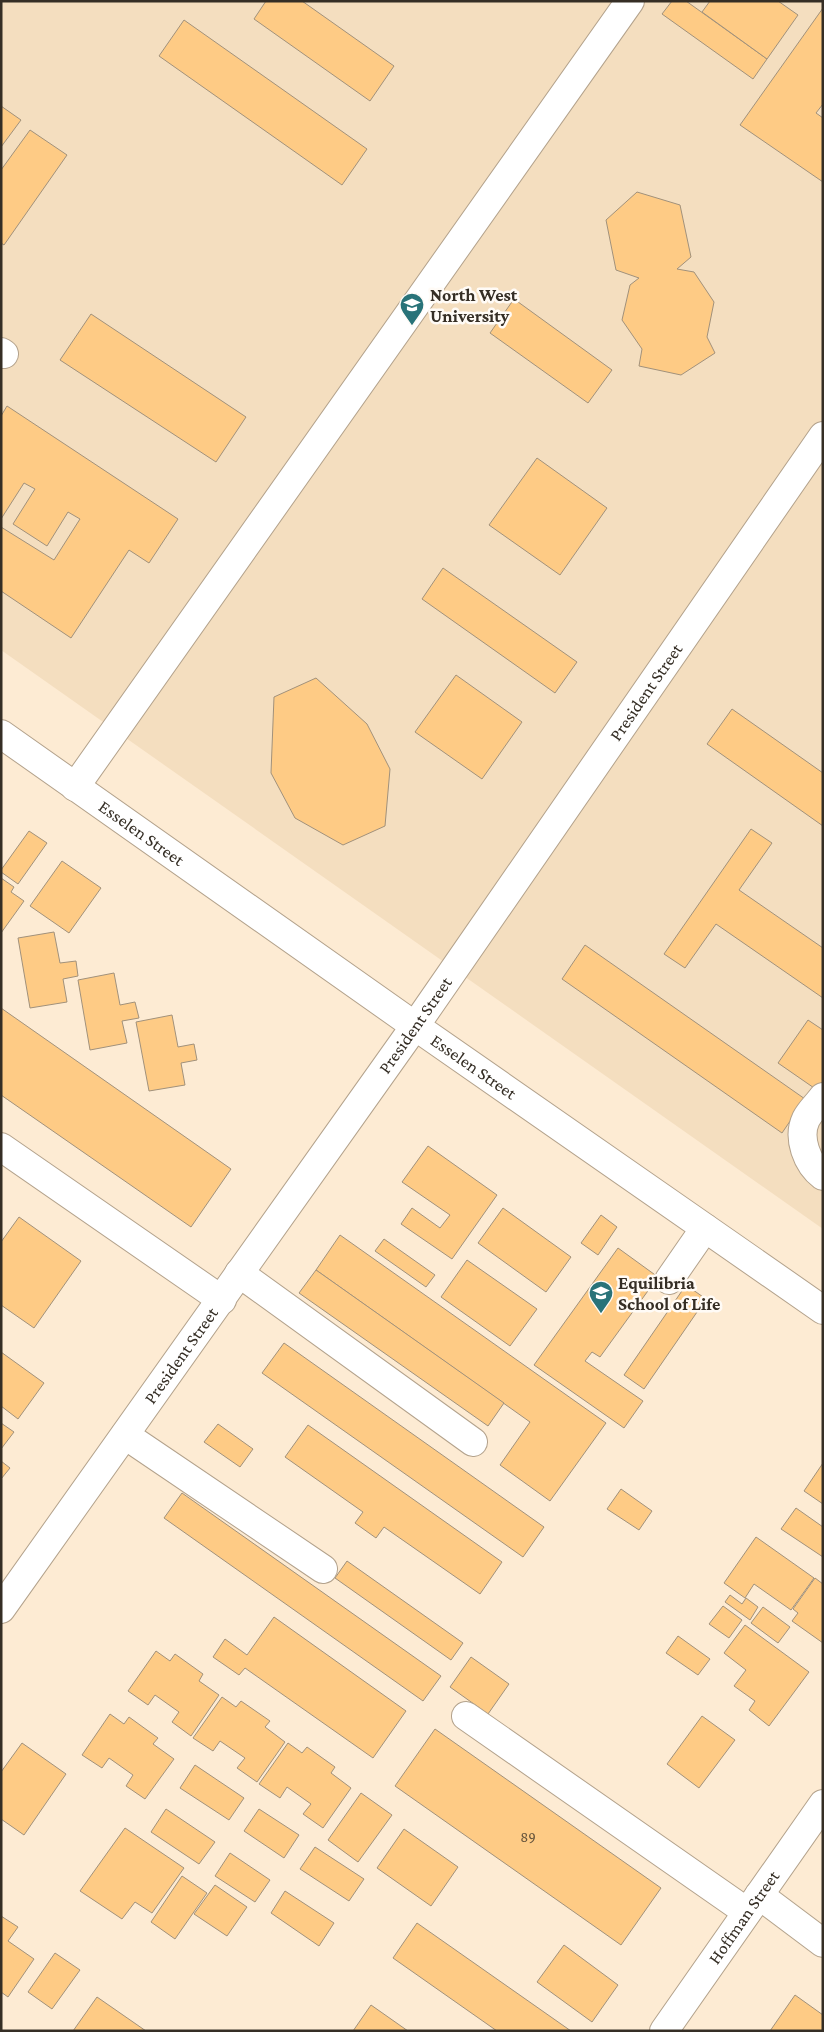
<svg xmlns="http://www.w3.org/2000/svg" width="824" height="2032" font-family="'Crimson Pro',serif">
	<rect width="100%" height="100%" fill="#fdebd3"/>
	<polygon fill="#f4debf" points="1,1 823,1 823,1229 1,650"/>
	<g fill="#fecb85" stroke="#a1917b">
		<polygon points="266,1 302,1 394,66 370,101 254,19"/>
		<polygon points="672,1 686,1 767,59 753,79 662,14"/>
		<polygon points="710,1 778,1 798,15 767,59 702,12"/>
		<polygon points="823,8 823,104 816,113 823,118 823,182 740,125"/>
		<polygon points="184,20 367,149 342,185 159,56"/>
		<polygon points="1,106 21,120 1,147"/>
		<polygon points="30,130 67,155 4,245 1,243 1,170"/>
		<polygon points="637,192 680,205 691,257 677,269 694,272 714,302 707,337 715,353 681,375 639,366 642,349 622,320 630,285 639,278 616,270 606,220"/>
		<polygon points="514,299 612,370 588,403 490,333"/>
		<polygon points="91,314 246,417 216,462 60,360"/>
		<polygon points="7,406 178,519 149,563 129,550 71,638 1,591 1,527 54,560 80,519 68,512 47,546 13,524 35,489 24,483 1,519 1,416"/>
		<polygon points="537,458 607,508 560,575 489,525"/>
		<polygon points="443,568 577,662 555,693 422,599"/>
		<polygon points="456,675 522,722 482,779 415,732"/>
		<polygon points="316,678 367,724 390,769 385,826 343,845 295,818 271,773 274,697"/>
		<polygon points="732,709 823,773 823,826 707,744"/>
		<polygon points="751,829 772,843 739,890 823,948 823,998 716,924 685,968 664,954"/>
		<polygon points="29,831 47,843 18,884 1,872 1,870"/>
		<polygon points="62,861 101,888 69,933 30,906"/>
		<polygon points="1,878 14,887 11,892 24,901 1,933"/>
		<polygon points="54,932 60,963 76,961 78,976 63,979 67,1002 30,1008 18,938"/>
		<polygon points="585,945 805,1099 782,1133 562,979"/>
		<polygon points="114,973 120,1005 135,1002 139,1018 122,1021 127,1043 90,1050 78,980"/>
		<polygon points="1,1008 231,1169 191,1227 1,1095"/>
		<polygon points="172,1015 178,1047 194,1044 197,1060 181,1063 185,1085 149,1091 136,1022"/>
		<polygon points="808,1020 823,1030 823,1081 817,1090 778,1063"/>
		<polygon points="428,1146 497,1195 452,1259 401,1224 412,1208 440,1228 450,1215 402,1182"/>
		<polygon points="503,1208 571,1257 546,1292 478,1243"/>
		<polygon points="601,1215 617,1227 598,1255 581,1243"/>
		<polygon points="19,1217 81,1261 34,1328 1,1305 1,1242"/>
		<polygon points="340,1235 606,1423 550,1501 500,1465 530,1422 316,1270"/>
		<polygon points="384,1239 435,1275 426,1287 375,1251"/>
		<polygon points="618,1248 658,1277 600,1357 592,1352 585,1361 643,1401 624,1428 534,1365"/>
		<polygon points="467,1260 537,1309 510,1346 441,1297"/>
		<polygon points="316,1270 504,1403 488,1426 299,1293"/>
		<polygon points="686,1285 706,1299 644,1389 624,1375"/>
		<polygon points="284,1343 544,1527 523,1557 262,1373"/>
		<polygon points="1,1352 44,1383 18,1419 1,1406"/>
		<polygon points="1,1423 14,1432 1,1449"/>
		<polygon points="218,1424 253,1449 240,1467 204,1442"/>
		<polygon points="308,1425 502,1562 480,1594 384,1527 376,1538 355,1523 363,1512 285,1457"/>
		<polygon points="1,1461 10,1468 1,1479"/>
		<polygon points="823,1463 823,1504 804,1491"/>
		<polygon points="621,1489 652,1511 639,1530 607,1509"/>
		<polygon points="182,1493 441,1676 423,1701 164,1518"/>
		<polygon points="796,1508 823,1527 823,1557 781,1529"/>
		<polygon points="756,1537 814,1578 791,1610 754,1584 745,1598 724,1583"/>
		<polygon points="347,1561 463,1643 451,1660 335,1578"/>
		<polygon points="815,1578 823,1584 823,1643 792,1621 798,1613 793,1609"/>
		<polygon points="730,1595 742,1604 746,1598 758,1607 750,1620 725,1602"/>
		<polygon points="723,1606 742,1620 729,1638 709,1624"/>
		<polygon points="763,1607 790,1627 778,1643 751,1623"/>
		<polygon points="274,1617 406,1711 373,1758 245,1668 239,1675 213,1657 225,1639 247,1655"/>
		<polygon points="745,1625 809,1672 769,1726 749,1710 755,1701 734,1686 746,1670 724,1653"/>
		<polygon points="678,1636 710,1659 698,1675 666,1653"/>
		<polygon points="156,1651 170,1661 175,1654 203,1674 199,1681 219,1695 191,1736 172,1722 179,1712 155,1695 148,1705 128,1691"/>
		<polygon points="471,1657 509,1684 488,1714 450,1687"/>
		<polygon points="222,1697 236,1707 241,1701 270,1721 265,1727 285,1742 257,1782 237,1768 245,1758 220,1741 213,1751 193,1738"/>
		<polygon points="110,1714 124,1724 129,1717 158,1738 153,1744 174,1759 145,1799 126,1786 133,1775 109,1758 102,1768 82,1755"/>
		<polygon points="702,1716 735,1740 699,1788 667,1764"/>
		<polygon points="435,1729 661,1888 621,1945 395,1786"/>
		<polygon points="22,1743 66,1774 24,1835 1,1819 1,1772"/>
		<polygon points="288,1743 302,1753 307,1747 335,1767 331,1773 351,1788 323,1828 303,1814 311,1804 287,1787 280,1798 259,1784"/>
		<polygon points="195,1765 244,1798 229,1820 180,1788"/>
		<polygon points="361,1793 392,1815 358,1862 328,1840"/>
		<polygon points="166,1809 215,1842 199,1864 151,1832"/>
		<polygon points="259,1809 299,1835 284,1858 244,1831"/>
		<polygon points="125,1828 184,1868 152,1913 135,1902 122,1919 80,1891"/>
		<polygon points="404,1829 458,1867 431,1906 377,1868"/>
		<polygon points="315,1847 364,1879 349,1901 300,1869"/>
		<polygon points="230,1853 270,1880 255,1902 215,1876"/>
		<polygon points="182,1876 207,1893 175,1939 151,1922"/>
		<polygon points="215,1885 247,1907 227,1936 194,1914"/>
		<polygon points="285,1891 334,1923 319,1946 271,1913"/>
		<polygon points="1,1916 18,1927 8,1941 34,1959 8,1997 1,1992"/>
		<polygon points="417,1923 571,2031 497,2031 393,1958"/>
		<polygon points="564,1945 618,1985 592,2022 537,1982"/>
		<polygon points="55,1953 80,1970 52,2009 28,1992"/>
		<polygon points="795,1995 823,2015 823,2031 770,2031"/>
		<polygon points="97,1997 146,2031 73,2031"/>
		<polygon points="371,2005 408,2031 353,2031"/>
	</g>
	<g fill="none" stroke-linecap="round" stroke-linejoin="round">
		<defs>
			<g id="minor">
				<polyline points="1,352 4,354"/>
				<path id="s1" d="M1,734L415,1026L823,1310"/>
				<polyline points="75,787 630,1"/>
				<path d="M823,1097C818,1104 810,1111 806,1119C797,1138 807,1164 823,1176"/>
				<polyline points="1,1147 222,1300"/>
				<polyline points="239,1273 473,1442"/>
				<polyline points="669,1280 705,1228"/>
				<polyline points="125,1435 323,1569"/>
				<path id="s2" d="M1,1609L415,1026L823,436"/>
				<polyline points="466,1716 747,1912"/>
				<polyline points="759,1895 823,1943"/>
				<path id="s3" d="M664,2031L823,1804"/>
			</g>
		</defs>
		<use href="#minor" stroke="#b3a28c" stroke-width="30"/>
		<use href="#minor" stroke="#fff" stroke-width="28"/>
	</g>
	<defs>
		<symbol id="university-pin" viewBox="-11 -11 22 30"><path d="M0 17L-7.5 6A9.5 9.5 0 1 1 7.5 6Z" fill="#297379" stroke="#fffbf6"/><path d="M0-5L7-2L0 1L-7-2ZM-4 1L0 2.5L4 1V4Q0 6-4 4Z" fill="#fff"/></symbol>
		<symbol id="school-pin" viewBox="-11 -11 22 30"><path d="M0 17L-7.5 6A9.5 9.5 0 1 1 7.5 6Z" fill="#297379" stroke="#fffbf6"/><path d="M0-5L7-2L0 1L-7-2ZM-4 1L0 2.5L4 1V4Q0 6-4 4Z" fill="#fff"/></symbol>
	</defs>
	<g fill-rule="evenodd">
		<use href="#university-pin" x="398" y="291" width="28" height="38"/>
		<use href="#school-pin" x="587" y="1279" width="28" height="38"/>
	</g>
	<g text-anchor="middle" stroke-width="5" stroke-linejoin="round" paint-order="stroke">
		<g font-size="15" fill="#67553d">
			<text x="528" y="1842">89</text>
		</g>
		<g font-size="18" font-weight="bold" fill="#352e25" stroke="#fffbf6" text-anchor="start">
			<text x="430" y="301">North West<tspan x="430" dy="21">University</tspan></text>
			<text x="618" y="1289">Equilibria<tspan x="618" dy="21">School of Life</tspan></text>
		</g>
		<g font-size="18" fill="#352e25" stroke="#fffbf6">
			<text dy="6" stroke="none"><textPath href="#s2" startOffset="1121">President Street</textPath></text>
			<text dy="6" stroke="none"><textPath href="#s1" startOffset="172">Esselen Street</textPath></text>
			<text dy="6" stroke="none"><textPath href="#s2" startOffset="716">President Street</textPath></text>
			<text dy="6" stroke="none"><textPath href="#s1" startOffset="578">Esselen Street</textPath></text>
			<text dy="6" stroke="none"><textPath href="#s2" startOffset="311">President Street</textPath></text>
			<text dy="6" stroke="none"><textPath href="#s3" startOffset="139">Hoffman Street</textPath></text>
		</g>
	</g>
	<rect width="824" height="2032" fill="none" stroke="#352e25" stroke-width="5"/>
</svg>
